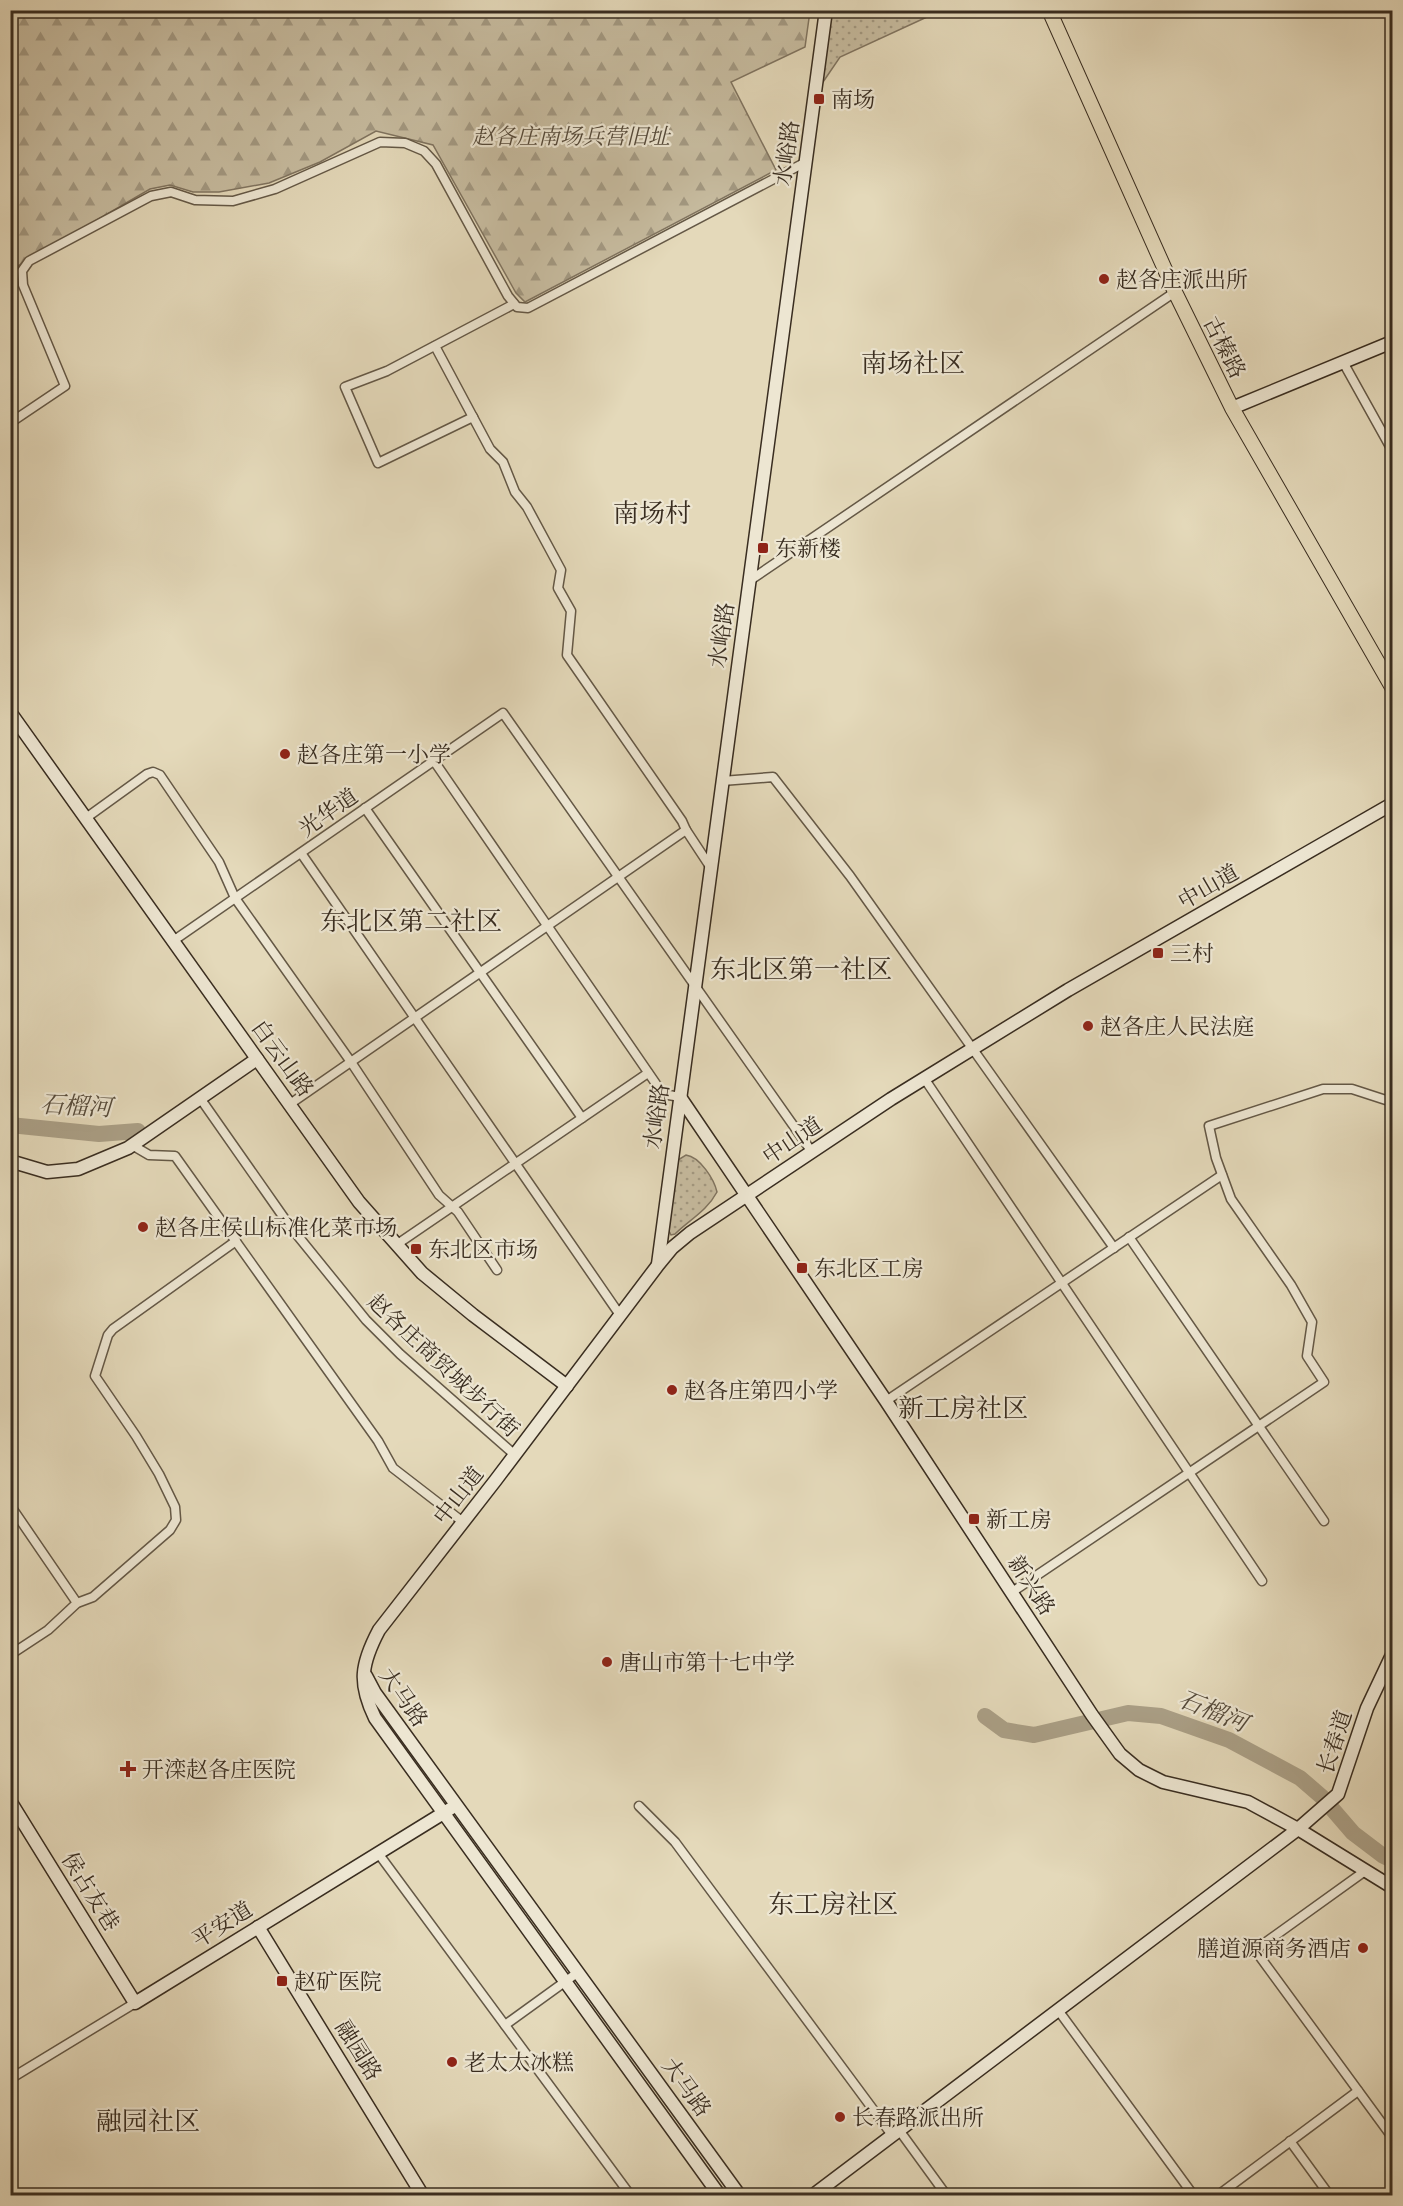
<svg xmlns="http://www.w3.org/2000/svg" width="1403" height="2206" font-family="'IM FELL English','Noto Serif SC',serif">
	<defs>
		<pattern id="grass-dots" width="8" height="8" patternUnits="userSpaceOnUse" patternTransform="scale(1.5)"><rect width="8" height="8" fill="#c7bca0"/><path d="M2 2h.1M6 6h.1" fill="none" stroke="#a39982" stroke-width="1.8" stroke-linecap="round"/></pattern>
		<pattern id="forest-firs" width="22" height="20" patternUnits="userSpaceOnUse" patternTransform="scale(1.5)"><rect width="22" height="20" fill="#c7bca0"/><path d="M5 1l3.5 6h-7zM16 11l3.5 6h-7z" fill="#a39982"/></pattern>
	</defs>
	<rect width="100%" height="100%" fill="#e4d9ba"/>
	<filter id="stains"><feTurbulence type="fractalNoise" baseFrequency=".00333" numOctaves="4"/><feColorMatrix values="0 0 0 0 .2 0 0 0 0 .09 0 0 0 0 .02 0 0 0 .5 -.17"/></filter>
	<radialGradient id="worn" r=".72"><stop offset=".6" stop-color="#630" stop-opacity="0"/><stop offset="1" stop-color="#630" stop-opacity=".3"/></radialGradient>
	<g fill="url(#grass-dots)" stroke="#807460" stroke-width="1.5">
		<polygon points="831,11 940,11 840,57 821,85"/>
		<path d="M686,1155C700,1157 714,1179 717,1192C707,1211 689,1220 675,1234L671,1235L668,1229L678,1160Z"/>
	</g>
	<polygon fill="url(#forest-firs)" stroke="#807460" stroke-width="1.5" points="10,11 810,11 805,47 731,82 776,170 525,302 516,293 433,145 376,131 320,162 269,183 219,192 193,192 170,185 150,189 11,270"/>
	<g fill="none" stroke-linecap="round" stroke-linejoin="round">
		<g stroke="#aa9f86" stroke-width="16">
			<polyline points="10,1125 99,1134 138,1131"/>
			<polyline points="985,1716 1004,1730 1034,1735 1128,1713 1161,1716 1229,1740 1300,1778 1322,1797 1353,1833 1382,1855 1392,1860"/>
		</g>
		<defs>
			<g id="street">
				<polyline points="435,346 490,449 503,462 515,492 527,507 561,570 558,588 571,611 567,655 682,821 686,830"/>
				<polyline points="1343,362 1392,450"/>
				<polyline points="473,417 378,463 345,387 387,371 514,304"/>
				<polyline points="10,423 65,386 23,285 22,271 29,261 151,196 171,192 195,200 233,201 275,189 380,142 405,143 424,151 436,164 508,296 517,307 528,308 806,162"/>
				<polyline points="749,581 1175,292"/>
				<polyline points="434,761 663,1094 680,1097"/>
				<polyline points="722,781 773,777 850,876 1114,1248"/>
				<polyline points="365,808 582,1118"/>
				<polyline points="86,818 147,774 153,772 160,775 219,862 235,898 351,1062 439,1195 458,1212 497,1270"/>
				<polyline points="301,853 620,1315"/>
				<polyline points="173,941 503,713 812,1152"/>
				<polyline points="924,1078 1262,1581"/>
				<polyline points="200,1098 289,1225 366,1320 400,1354 515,1455"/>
				<polyline points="290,1104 686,830 711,868"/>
				<polyline points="132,1145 149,1155 175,1156 378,1441 393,1468 463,1522"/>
				<polyline points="1129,1237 1324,1521"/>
				<polyline points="396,1245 648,1073"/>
				<polyline points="886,1401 1222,1175"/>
				<polyline points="10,1505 77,1603"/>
				<polyline points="1012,1592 1324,1382 1307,1356 1312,1322 1291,1285 1231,1199 1216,1158 1209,1126 1323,1089 1352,1089 1392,1102"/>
				<polyline points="10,1655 48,1630 77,1603 93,1597 170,1530 176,1520 175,1507 159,1474 136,1436 95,1376 108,1335 113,1329 236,1241"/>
				<polyline points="639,1806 675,1842 892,2135"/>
				<polyline points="378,1853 631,2196"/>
				<polyline points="1365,1871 1255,1950 1392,2137"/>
				<polyline points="1058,2010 1194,2196"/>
				<polyline points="505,2025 577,1973"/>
				<polyline points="10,2079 135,2003"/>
				<polyline points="899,2130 947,2196"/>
				<polyline points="1290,2141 1330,2196"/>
				<polyline points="1217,2196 1358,2091"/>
			</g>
			<g id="secondary">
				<polyline points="1232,408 1392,342"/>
				<polyline points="10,712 359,1202 422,1273 473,1315 567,1386"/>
				<polyline points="680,1097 886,1401 1092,1715 1120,1754 1139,1770 1163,1782 1248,1802 1298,1829 1392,1887"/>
				<polyline points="10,1161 47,1172 78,1169 128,1148 257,1059"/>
				<polyline points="658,1264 826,10"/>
				<polyline points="366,1676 375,1693 740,2196"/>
				<polyline points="10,1801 135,2003 450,1809"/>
				<polyline points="258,1927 423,2196"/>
				<path d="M720,2196L375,1718C358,1683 361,1664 379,1630L495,1481L658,1265L672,1248L690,1233L891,1099L1068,990L1392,804"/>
				<polyline points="812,2196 1298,1829 1338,1794 1367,1708 1392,1655"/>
			</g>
			<polyline id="primary" points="1049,10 1175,292 1232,408 1392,687"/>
		</defs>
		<use href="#street" stroke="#645846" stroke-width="11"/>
		<use href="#secondary" stroke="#392d20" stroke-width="15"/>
		<use href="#primary" stroke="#392d20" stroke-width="16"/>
		<use href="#street" stroke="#ede6d2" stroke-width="8"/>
		<use href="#secondary" stroke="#ede6d2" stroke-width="12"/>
		<use href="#primary" stroke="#e4d9ba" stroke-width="14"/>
	</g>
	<g fill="#8f2418" stroke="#ede6d2" stroke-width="2">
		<rect x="813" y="93" width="12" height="12" rx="3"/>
		<circle cx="1104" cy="279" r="6"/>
		<rect x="757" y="542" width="12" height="12" rx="3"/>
		<circle cx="285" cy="754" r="6"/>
		<rect x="1152" y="947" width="12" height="12" rx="3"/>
		<circle cx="1088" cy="1026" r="6"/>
		<circle cx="143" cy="1227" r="6"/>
		<rect x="410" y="1243" width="12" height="12" rx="3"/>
		<rect x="796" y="1262" width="12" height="12" rx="3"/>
		<circle cx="672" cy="1390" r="6"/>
		<rect x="968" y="1513" width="12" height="12" rx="3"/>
		<circle cx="607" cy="1662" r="6"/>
		<path d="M125 1760h6v6h6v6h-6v6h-6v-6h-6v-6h6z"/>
		<circle cx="1363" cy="1948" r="6"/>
		<rect x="276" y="1975" width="12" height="12" rx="3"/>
		<circle cx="452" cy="2062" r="6"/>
		<circle cx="840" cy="2117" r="6"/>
	</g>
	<g text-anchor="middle" stroke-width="4.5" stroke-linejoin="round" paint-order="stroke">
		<g font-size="22" fill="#392d20" stroke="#ede6d2" text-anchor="start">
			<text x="831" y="107">南场</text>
			<text x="1116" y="287">赵各庄派出所</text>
			<text x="775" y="556">东新楼</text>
			<text x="297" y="762">赵各庄第一小学</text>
			<text x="1170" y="961">三村</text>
			<text x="1100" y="1034">赵各庄人民法庭</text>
			<text x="155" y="1235">赵各庄侯山标准化菜市场</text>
			<text x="428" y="1257">东北区市场</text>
			<text x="814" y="1276">东北区工房</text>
			<text x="684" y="1398">赵各庄第四小学</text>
			<text x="986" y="1527">新工房</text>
			<text x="619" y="1670">唐山市第十七中学</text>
			<text x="142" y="1777">开滦赵各庄医院</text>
			<text x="1351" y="1956" text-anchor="end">膳道源商务酒店</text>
			<text x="294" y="1989">赵矿医院</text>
			<text x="464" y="2070">老太太冰糕</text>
			<text x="852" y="2125">长春路派出所</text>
		</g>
		<g font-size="22" font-style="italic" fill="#554a3a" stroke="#ede6d2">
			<text x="571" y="144">赵各庄南场兵营旧址</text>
		</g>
		<g font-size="22" fill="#392d20" stroke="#ede6d2">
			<text transform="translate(786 153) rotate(-82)" y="8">水峪路</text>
			<text transform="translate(1225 347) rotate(63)" y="8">古榛路</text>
			<text transform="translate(721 635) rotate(-82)" y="8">水峪路</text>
			<text transform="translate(328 812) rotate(-35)" y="8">光华道</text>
			<text transform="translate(1208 886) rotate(-30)" y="8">中山道</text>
			<text transform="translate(283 1058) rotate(54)" y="8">白云山路</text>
			<text transform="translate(656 1116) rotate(-82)" y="8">水峪路</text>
			<text transform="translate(792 1140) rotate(-34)" y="8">中山道</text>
			<text transform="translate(444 1365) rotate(43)" y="8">赵各庄商贸城步行街</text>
			<text transform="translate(458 1495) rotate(-52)" y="8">中山道</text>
			<text transform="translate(1032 1585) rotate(57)" y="8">新兴路</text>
			<text transform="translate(404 1697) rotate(55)" y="8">大马路</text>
			<text transform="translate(1334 1742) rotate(-72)" y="8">长春道</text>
			<text transform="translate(91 1891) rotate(58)" y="8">侯占友巷</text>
			<text transform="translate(222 1924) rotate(-32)" y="8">平安道</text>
			<text transform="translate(359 2050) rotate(58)" y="8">融园路</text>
			<text transform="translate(687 2087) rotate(54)" y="8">大马路</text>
		</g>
		<g font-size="24" font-style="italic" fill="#554a3a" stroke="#ede6d2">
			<text transform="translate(76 1106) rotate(3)" y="8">石榴河</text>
			<text transform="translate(1213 1711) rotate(22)" y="8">石榴河</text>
		</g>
		<g font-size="26" fill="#392d20" stroke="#ede6d2">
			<text x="913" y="372">南场社区</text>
			<text x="652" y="522">南场村</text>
			<text x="411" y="930">东北区第二社区</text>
			<text x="801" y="978">东北区第一社区</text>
			<text x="963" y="1417">新工房社区</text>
			<text x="833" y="1913">东工房社区</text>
			<text x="148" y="2130">融园社区</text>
		</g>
	</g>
	<rect width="1403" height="2206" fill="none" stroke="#e4d9ba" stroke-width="36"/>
	<rect x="12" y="12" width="1379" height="2182" fill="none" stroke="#392d20" stroke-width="3"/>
	<rect x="18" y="18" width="1367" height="2170" fill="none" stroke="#392d20" stroke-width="1.5"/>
	<rect width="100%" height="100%" filter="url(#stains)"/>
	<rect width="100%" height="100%" fill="url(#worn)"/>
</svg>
